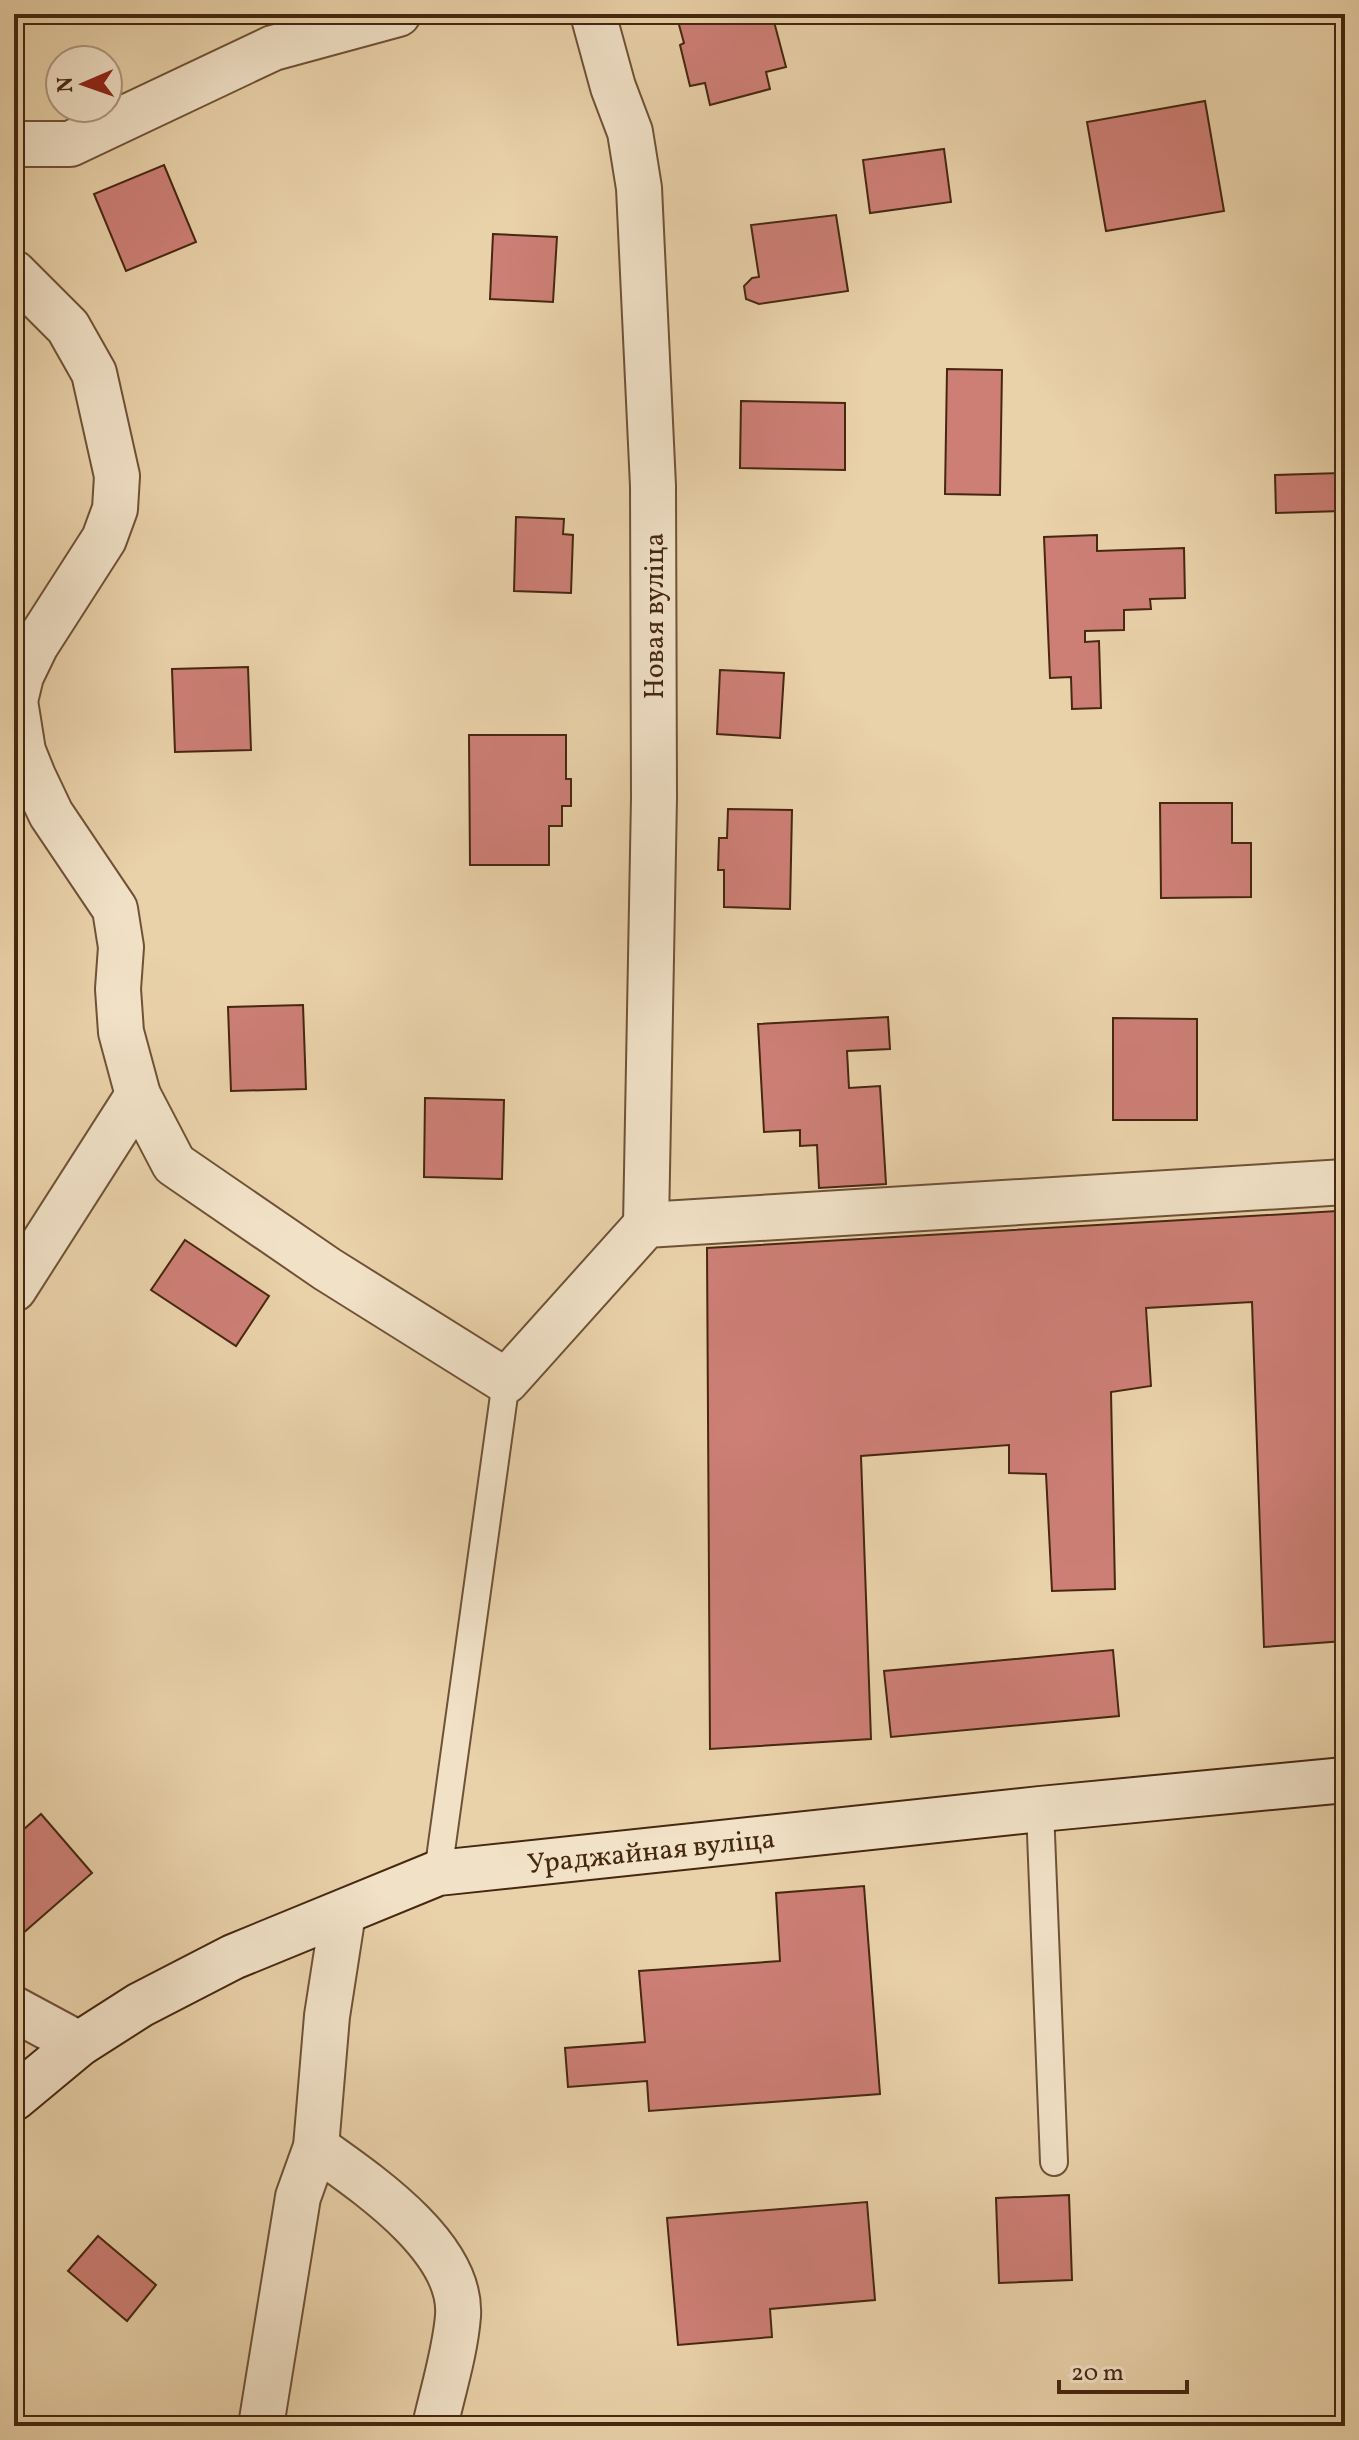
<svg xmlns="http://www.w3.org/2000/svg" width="1359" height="2440" font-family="Vollkorn,serif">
	<rect width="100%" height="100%" fill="#e9d1a9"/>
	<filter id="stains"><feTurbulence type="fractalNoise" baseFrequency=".0025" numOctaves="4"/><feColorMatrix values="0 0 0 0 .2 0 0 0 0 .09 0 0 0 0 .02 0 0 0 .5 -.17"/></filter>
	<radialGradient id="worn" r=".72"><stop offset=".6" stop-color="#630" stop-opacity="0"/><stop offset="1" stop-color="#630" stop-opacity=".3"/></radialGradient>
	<g fill="#cd7f76" stroke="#462710" stroke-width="2">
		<polygon points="676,14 772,14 786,67 766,72 770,89 710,105 705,83 690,86 680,45 684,43"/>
		<polygon points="1205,101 1224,211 1106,231 1087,122"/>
		<polygon points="944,149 951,202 870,213 863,160"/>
		<polygon points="164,165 196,242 126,271 94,194"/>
		<polygon points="836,215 848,291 759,304 746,299 744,286 752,278 759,277 751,225"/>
		<polygon points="493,234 557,237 553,302 490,299"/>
		<polygon points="947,369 1002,370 1000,495 945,494"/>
		<polygon points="741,401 845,403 845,470 740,468"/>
		<polygon points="1341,473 1342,511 1276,513 1275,475"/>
		<polygon points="516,517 564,519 563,534 573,535 571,593 514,591"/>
		<polygon points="1097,535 1097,551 1184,548 1185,598 1150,599 1151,609 1124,610 1124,630 1085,631 1085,642 1099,641 1101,708 1072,709 1071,677 1050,678 1044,537"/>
		<polygon points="248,667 251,750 175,752 172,669"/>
		<polygon points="720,670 784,673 780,738 717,734"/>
		<polygon points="469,735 566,735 566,779 571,779 571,806 562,806 562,826 549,826 549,865 470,865"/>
		<polygon points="1160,803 1232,803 1232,843 1251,843 1251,897 1161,898"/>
		<polygon points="728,809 792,810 790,909 724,907 724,870 718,870 719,838 727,838"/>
		<polygon points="303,1005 306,1089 231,1091 228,1007"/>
		<polygon points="888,1017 890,1049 847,1051 849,1088 880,1086 886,1184 819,1188 817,1145 800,1146 800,1130 764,1132 758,1024"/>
		<polygon points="1113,1018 1197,1019 1197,1120 1113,1120"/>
		<polygon points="425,1098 504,1100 502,1179 424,1177"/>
		<polygon points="1337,1211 1344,1641 1264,1647 1252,1302 1146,1308 1151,1386 1111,1392 1115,1589 1052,1591 1046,1474 1009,1473 1009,1445 861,1456 871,1739 710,1749 707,1248"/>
		<polygon points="185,1240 269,1296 236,1346 151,1290"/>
		<polygon points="1113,1650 1119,1716 891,1737 884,1671"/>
		<polygon points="41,1814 92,1873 22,1934 14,1925 14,1838"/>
		<polygon points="864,1886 880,2094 649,2111 647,2081 568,2087 565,2048 645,2042 639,1971 780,1961 776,1893"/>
		<polygon points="1069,2195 1072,2280 999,2283 996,2198"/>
		<polygon points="867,2202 875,2300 770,2309 772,2337 678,2345 667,2218"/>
		<polygon points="98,2236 156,2285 127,2321 68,2271"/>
		<polygon points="1061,2418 1117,2421 1117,2426 1061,2426"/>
	</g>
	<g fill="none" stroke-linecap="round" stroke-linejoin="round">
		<defs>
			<g id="lane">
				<polyline points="1040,1809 1054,2162"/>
				<polyline points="438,1873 506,1381"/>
			</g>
			<g id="street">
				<polyline points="593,14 613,87 630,132 639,188 653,486 654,798 646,1225"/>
				<polyline points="14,144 70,144 273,48 398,14"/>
				<polyline points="14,273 68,327 94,373 117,476 115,509 104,539 36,645 21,676 15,701 23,751 33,776 51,814 115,909 121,947 118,989 121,1032 138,1095 174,1164 327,1269 506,1381 646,1225 1345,1182"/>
				<polyline points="14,1289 138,1095"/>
				<polyline points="14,2009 79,2044"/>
				<path d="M316,2147C365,2182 463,2247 458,2316C455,2353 443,2390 435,2426"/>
				<polyline points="261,2426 298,2197 316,2147 327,2016 343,1913"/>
			</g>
			<polyline id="secondary" points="14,2098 79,2044 140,2005 233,1957 438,1873 1040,1809 1345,1780"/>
		</defs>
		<use href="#lane" stroke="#6f5236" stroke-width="30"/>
		<use href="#street" stroke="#6f5236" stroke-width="48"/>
		<use href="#secondary" stroke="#462710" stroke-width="48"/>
		<use href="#lane" stroke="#f1e1c7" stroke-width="26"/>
		<use href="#street" stroke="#f1e1c7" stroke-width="44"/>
		<use href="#secondary" stroke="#f1e1c7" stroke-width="44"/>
	</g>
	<g text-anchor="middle" stroke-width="8" stroke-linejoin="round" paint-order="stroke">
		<g font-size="28" fill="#462710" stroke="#f1e1c7">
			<text transform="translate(653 616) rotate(-90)" y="10">Новая вуліца</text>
			<text transform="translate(651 1850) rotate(-6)" y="10">Ураджайная вуліца</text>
		</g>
	</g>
	<rect width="1359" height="2440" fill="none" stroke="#e9d1a9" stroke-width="48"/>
	<rect x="16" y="16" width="1327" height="2408" fill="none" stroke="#462710" stroke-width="4"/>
	<rect x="24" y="24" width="1311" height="2392" fill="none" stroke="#462710" stroke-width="2"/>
	<g transform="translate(84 84) rotate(268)"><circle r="38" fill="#f1e1c7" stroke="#ad977e" stroke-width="2"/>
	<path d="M0-6L14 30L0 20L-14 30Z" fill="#8f2418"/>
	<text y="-12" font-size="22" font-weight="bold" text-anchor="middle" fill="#462710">N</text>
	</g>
	<path d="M1059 2380v12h128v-12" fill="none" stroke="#462710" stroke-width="4"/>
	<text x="1071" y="2380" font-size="24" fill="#462710" stroke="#f1e1c7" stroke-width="6" paint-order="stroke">20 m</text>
	<rect width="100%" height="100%" filter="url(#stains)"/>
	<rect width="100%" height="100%" fill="url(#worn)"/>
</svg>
